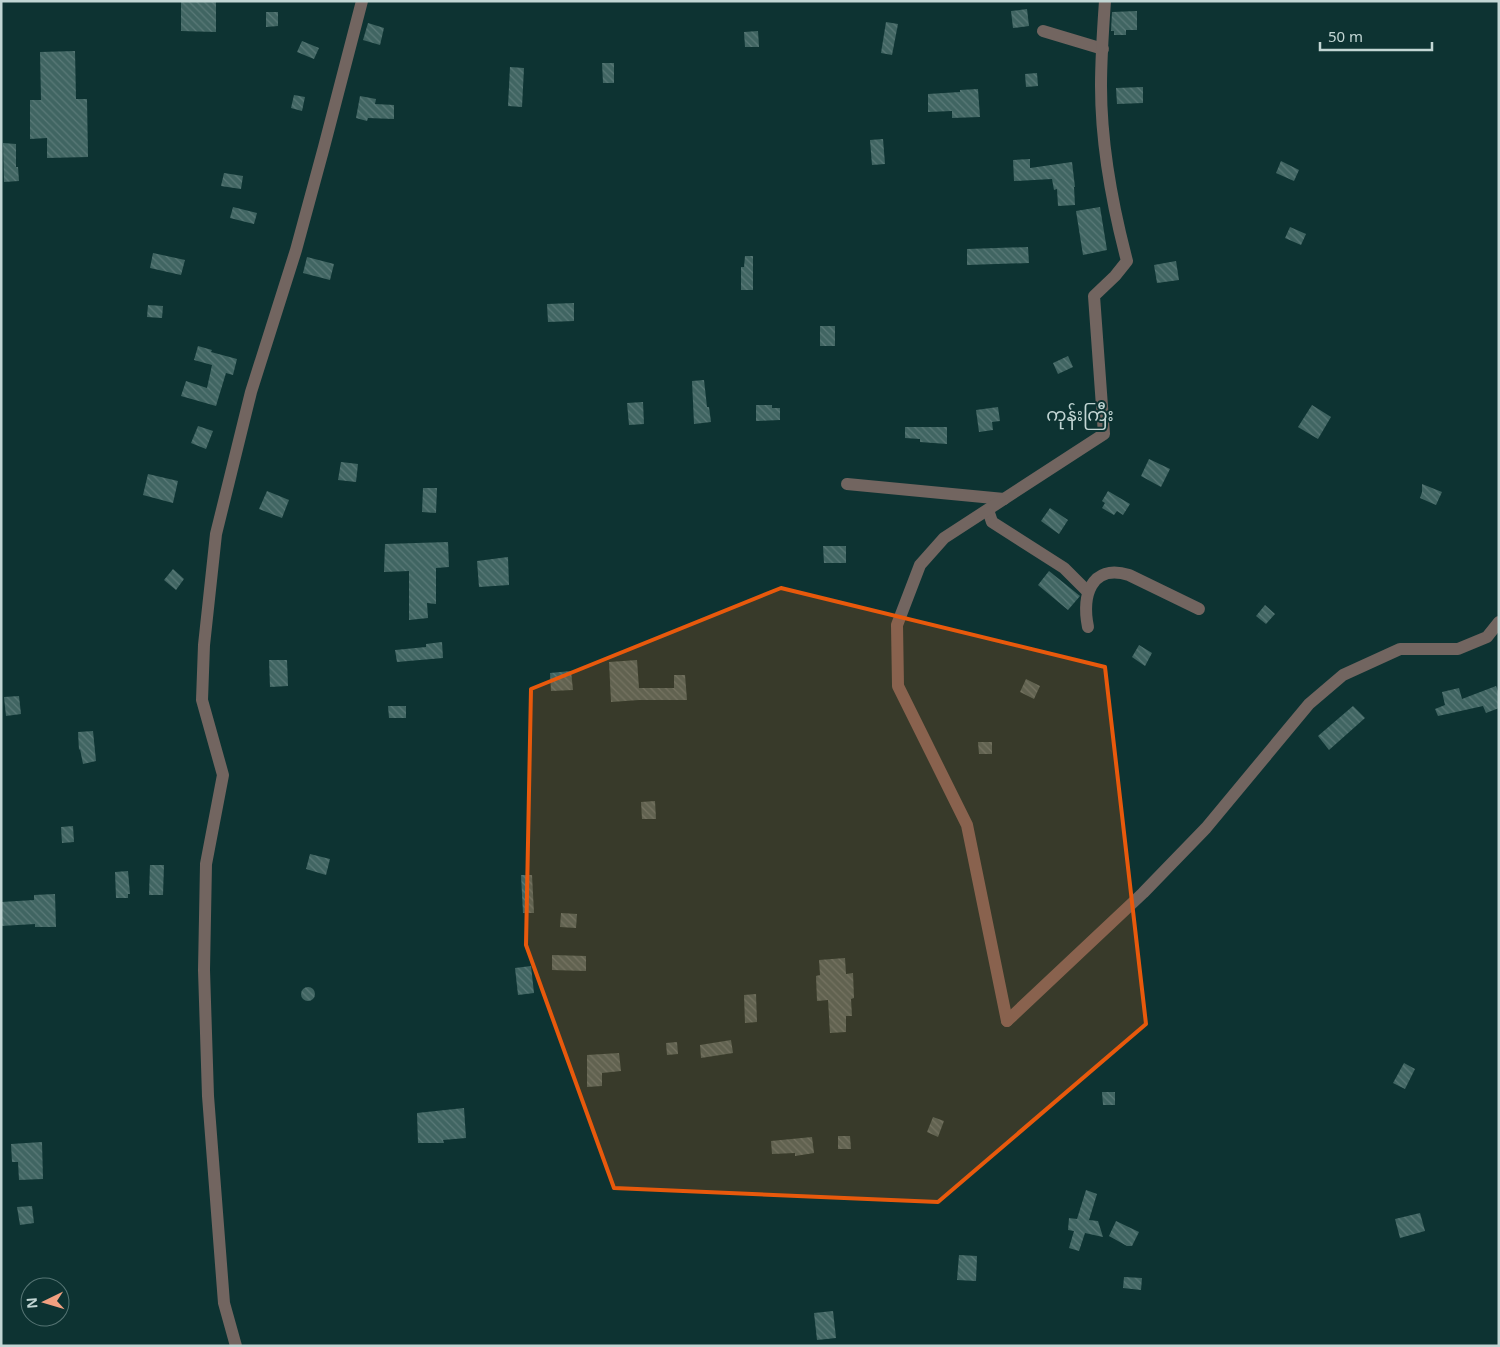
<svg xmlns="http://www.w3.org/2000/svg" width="1500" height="1347" font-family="'Noto Sans','Noto Sans Myanmar',sans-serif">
	<defs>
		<pattern id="building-back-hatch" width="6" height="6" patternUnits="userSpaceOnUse" patternTransform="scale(1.25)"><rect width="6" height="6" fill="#406562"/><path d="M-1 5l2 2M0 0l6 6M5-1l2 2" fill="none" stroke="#5a7a78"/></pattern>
	</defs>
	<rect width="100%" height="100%" fill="#0d3332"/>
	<g fill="url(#building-back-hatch)">
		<polygon points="181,1 216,1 216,32 181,31"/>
		<polygon points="1027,9 1029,26 1013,28 1011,11"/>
		<polygon points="1137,11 1137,30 1126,30 1126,35 1114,35 1114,31 1111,31 1112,12"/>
		<polygon points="266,12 278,12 278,26 266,27"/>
		<polygon points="886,22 898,24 892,55 881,53"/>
		<polygon points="368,23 384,28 380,45 363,40"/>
		<polygon points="758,31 759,47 745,47 744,32"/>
		<polygon points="302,41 319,48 314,59 297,52"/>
		<polygon points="75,51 76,99 87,99 88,157 47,158 47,138 30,139 30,100 41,100 40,52"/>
		<polygon points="602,63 614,63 614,83 603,83"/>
		<polygon points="510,67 524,68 522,107 508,106"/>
		<polygon points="1037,73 1038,86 1026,87 1025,74"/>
		<polygon points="1143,87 1143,103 1117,104 1116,88"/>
		<polygon points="978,89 980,117 952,118 952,111 928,112 928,94 960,92 960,90"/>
		<polygon points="294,95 305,97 302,111 291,108"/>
		<polygon points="360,96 376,99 375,104 394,105 394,119 368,118 367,121 356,118"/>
		<polygon points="883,139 885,164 872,165 870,140"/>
		<polygon points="3,143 16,144 16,167 18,167 19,181 4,182"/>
		<polygon points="1030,159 1030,168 1072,162 1075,187 1074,187 1075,205 1058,206 1057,189 1054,190 1052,179 1014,181 1013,160"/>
		<polygon points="1281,161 1299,170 1294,181 1276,173"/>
		<polygon points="224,173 243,176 241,189 221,186"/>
		<polygon points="233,207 257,213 254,224 230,218"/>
		<polygon points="1100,207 1107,250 1083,255 1076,211"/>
		<polygon points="1290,227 1306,234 1301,245 1285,238"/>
		<polygon points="1028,247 1029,263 967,265 967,249"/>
		<polygon points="153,253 185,260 181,275 150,268"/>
		<polygon points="745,256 753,256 753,290 741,290 741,267 744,267"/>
		<polygon points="307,257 334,264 330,280 303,273"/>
		<polygon points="1176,261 1179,280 1157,283 1154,265"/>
		<polygon points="574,303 574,321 548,322 547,304"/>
		<polygon points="148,305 163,306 162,318 147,317"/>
		<rect x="820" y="326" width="15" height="20"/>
		<polygon points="198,346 212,350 211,352 237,359 233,375 226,373 216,406 181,396 186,381 207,388 212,365 194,360"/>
		<polygon points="1068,356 1073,367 1058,374 1053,363"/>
		<polygon points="704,380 707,407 709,407 711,422 694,424 692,381"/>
		<polygon points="643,402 644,424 629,425 627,403"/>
		<polygon points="756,405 772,405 772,408 780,408 780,420 756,421"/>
		<polygon points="1312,405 1331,417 1318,439 1298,427"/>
		<polygon points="998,407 1000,421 992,422 993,430 979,432 976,410"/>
		<polygon points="198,426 213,431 206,449 191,443"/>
		<polygon points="905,427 947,427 947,444 920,442 920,439 905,438"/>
		<polygon points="1149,459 1170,469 1161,487 1141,476"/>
		<polygon points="341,462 358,464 356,482 338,480"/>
		<polygon points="148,474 178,481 173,503 143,495"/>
		<polygon points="1422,484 1442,492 1436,505 1420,498 1422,492"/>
		<polygon points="423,488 437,488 436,513 422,512"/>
		<polygon points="267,491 289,500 282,518 259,509"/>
		<polygon points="1108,491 1130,504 1123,515 1117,511 1114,515 1102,508 1105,503 1102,501"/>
		<polygon points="1050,508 1068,520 1059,534 1041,521"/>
		<polygon points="448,542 449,567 436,568 436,604 427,603 428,618 409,620 409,571 384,572 385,544"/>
		<polygon points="823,546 846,546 846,563 824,563"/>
		<polygon points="508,557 509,585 479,587 477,561"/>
		<polygon points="173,569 184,579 176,590 164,580"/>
		<polygon points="1049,571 1080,596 1068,610 1038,585"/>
		<polygon points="1265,605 1275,614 1266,624 1256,616"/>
		<polygon points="442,642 443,658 397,662 395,650 426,647 426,644"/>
		<polygon points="1139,645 1152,653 1145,666 1132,657"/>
		<polygon points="269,660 287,660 288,686 270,687"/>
		<polygon points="637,660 639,688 674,688 674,675 685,675 687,700 639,700 611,702 609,662"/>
		<polygon points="571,671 573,690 551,691 550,673"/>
		<polygon points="1026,679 1040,686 1034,699 1020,692"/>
		<polygon points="1496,686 1499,694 1499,708 1486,713 1483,706 1438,716 1435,709 1445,705 1442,692 1459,688 1462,699"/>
		<polygon points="19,696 21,714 6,716 4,697"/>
		<polygon points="388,706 406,706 406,718 389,718"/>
		<polygon points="1353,706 1365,718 1329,750 1318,736"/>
		<polygon points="93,731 96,761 83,764 80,749 79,750 78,732"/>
		<polygon points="978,742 992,742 992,754 979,754"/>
		<polygon points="655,801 656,819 642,819 641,802"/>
		<polygon points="73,826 74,842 62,843 61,827"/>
		<polygon points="310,854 330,859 326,875 306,869"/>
		<polygon points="150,865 164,865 163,895 149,895"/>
		<polygon points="128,871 130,894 128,894 128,898 116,898 115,872"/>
		<polygon points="521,875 532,875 534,913 523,913"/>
		<polygon points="55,894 56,927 35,927 35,924 1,926 1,902 34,900 34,895"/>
		<polygon points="561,913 577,914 576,928 560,927"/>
		<polygon points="552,955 586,956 586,971 552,970"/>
		<polygon points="845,958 846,974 853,973 854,998 851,999 852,1016 846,1016 846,1032 830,1033 828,1000 817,1001 816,976 820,975 819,960"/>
		<polygon points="531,966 534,993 518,995 515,968"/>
		<circle cx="308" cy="994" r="7"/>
		<polygon points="756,994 757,1022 745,1023 744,995"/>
		<polygon points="731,1040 733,1053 701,1058 700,1045"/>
		<polygon points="677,1042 678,1054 667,1055 666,1043"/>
		<polygon points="619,1053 621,1071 602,1073 602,1086 587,1087 587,1055"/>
		<polygon points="1404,1063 1415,1069 1405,1089 1393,1083"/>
		<polygon points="1102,1092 1115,1092 1115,1105 1103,1105"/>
		<polygon points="464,1108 466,1138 443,1140 444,1143 418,1143 417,1113"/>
		<polygon points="933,1117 944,1121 938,1137 927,1132"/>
		<polygon points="838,1136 850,1136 851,1149 838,1149"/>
		<polygon points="812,1137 814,1153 795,1156 795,1153 772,1154 771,1141"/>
		<polygon points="42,1142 43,1179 19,1180 18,1162 12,1162 11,1144"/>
		<polygon points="1086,1190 1097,1194 1089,1220 1098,1221 1103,1237 1085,1233 1079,1251 1069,1248 1074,1231 1068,1230 1069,1218 1077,1219"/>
		<polygon points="32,1206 34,1223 20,1225 17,1207"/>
		<polygon points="1420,1213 1425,1231 1400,1238 1395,1219"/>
		<polygon points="1116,1221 1139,1232 1132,1246 1127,1246 1109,1236"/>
		<polygon points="959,1255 977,1256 976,1281 957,1280"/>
		<polygon points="1124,1277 1142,1278 1141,1290 1123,1288"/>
		<polygon points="833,1311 836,1338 817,1340 814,1313"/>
	</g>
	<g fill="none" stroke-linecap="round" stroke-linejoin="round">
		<g stroke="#726560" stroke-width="12">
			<polyline points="1043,31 1103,49"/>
			<polyline points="847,484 1004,499"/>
			<polyline points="988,510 992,522 1064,568 1088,592"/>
			<path d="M1088,627C1082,597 1090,563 1129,575L1199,609"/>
			<path d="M1007,1021L967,825L898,686L897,625L920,565L944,538L1104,434L1094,296L1115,276L1127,261C1112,204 1101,145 1101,86C1101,58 1103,29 1105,1"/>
			<polyline points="1007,1021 1143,893 1206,828 1309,704 1343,675 1400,649 1458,649 1487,637 1499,622"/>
			<polyline points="236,1346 224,1303 208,1096 204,970 206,864 223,775 202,700 204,645 216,534 251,392 296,250 324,147 362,1"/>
		</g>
	</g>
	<path fill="#e8590c" fill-opacity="0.2" stroke="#e8590c" stroke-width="4" stroke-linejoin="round" d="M781,588L1105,667L1146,1024L938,1202L614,1188L526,945L531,689Z"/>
	<g text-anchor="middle" stroke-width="4" stroke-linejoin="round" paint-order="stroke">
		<g font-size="18" fill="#c2d6d4" stroke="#0d3332">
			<text x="1080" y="421">ကုန်းကြီး</text>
		</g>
	</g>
	<rect width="1500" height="1347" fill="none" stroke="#c2d6d4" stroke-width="5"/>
	<g transform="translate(45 1302) rotate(265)"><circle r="24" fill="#0d3332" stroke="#557473"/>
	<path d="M0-4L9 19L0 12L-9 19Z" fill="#f2a080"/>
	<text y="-8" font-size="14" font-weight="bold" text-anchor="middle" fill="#c2d6d4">N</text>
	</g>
	<path d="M1320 42v8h112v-8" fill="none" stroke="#c2d6d4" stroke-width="2.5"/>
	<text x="1328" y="42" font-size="15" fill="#c2d6d4" stroke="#0d3332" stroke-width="4" paint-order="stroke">50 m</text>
</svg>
